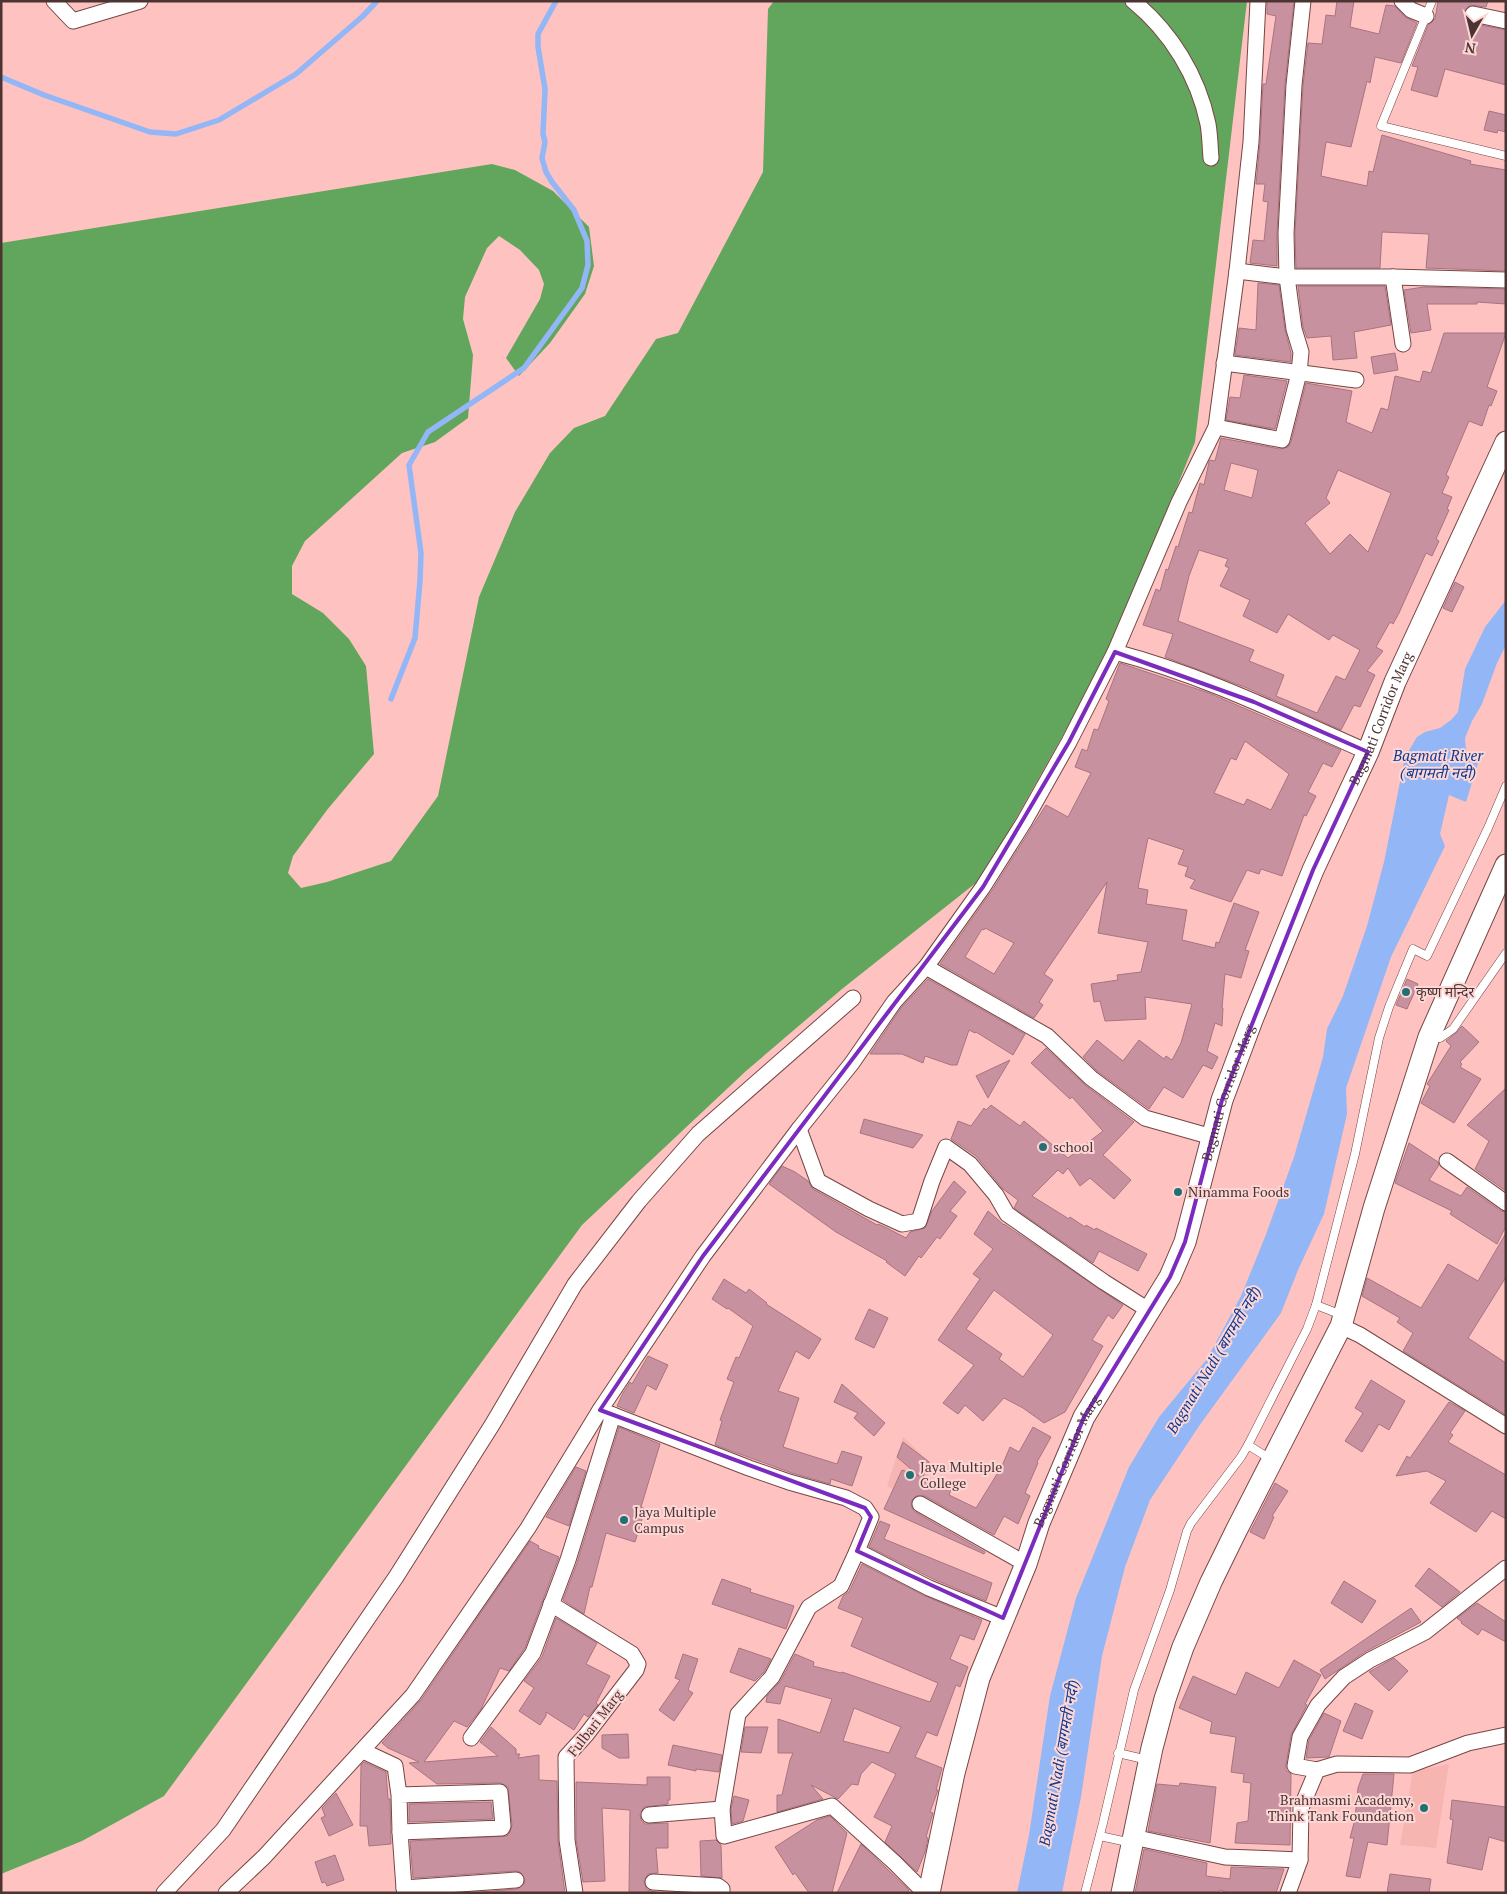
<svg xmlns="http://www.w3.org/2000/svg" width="1507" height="1894" font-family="'PT Serif','Noto Sans Devanagari',serif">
	<rect width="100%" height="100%" fill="#fec3c0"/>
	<g fill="#f7b5b2">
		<polygon points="903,1437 931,1463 920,1504 887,1486"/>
		<polygon points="1449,1764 1436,1848 1400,1845 1413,1771"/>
	</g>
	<polygon fill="#62a55c" points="774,1 1247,1 1195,442 1111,650 1009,831 977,882 842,989 746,1071 582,1225 164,1796 82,1841 1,1874 1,243 492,164 515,170 553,191 589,227 594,266 585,294 550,343 519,376 506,358 540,299 544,284 539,270 520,250 499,236 487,248 465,297 463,319 473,355 468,418 435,442 402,453 305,541 292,566 292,594 323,613 349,639 366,666 374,754 327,810 293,856 288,873 301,888 327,882 391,861 438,796 479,597 515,512 550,453 574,428 605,416 656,339 678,333 763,172 768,9"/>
	<polygon fill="#93b6f6" points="1506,600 1506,645 1497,663 1482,704 1472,721 1465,738 1466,751 1478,763 1466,802 1449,795 1440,834 1445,846 1391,957 1346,1088 1347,1114 1324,1214 1298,1270 1281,1313 1199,1426 1150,1500 1125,1567 1102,1656 1081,1797 1062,1893 1017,1893 1029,1835 1050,1696 1076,1598 1129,1467 1159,1417 1207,1359 1241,1296 1265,1237 1294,1157 1323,1057 1327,1029 1343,996 1367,926 1384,862 1405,757 1417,737 1425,732 1440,728 1451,720 1458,712 1465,669 1485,627"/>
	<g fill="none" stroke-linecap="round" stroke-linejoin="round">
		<g stroke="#93b6f6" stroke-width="5.5">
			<polyline points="1,77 44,95 150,132 176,134 219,120 296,74 363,16 377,1"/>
			<polyline points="391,699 415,638 420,581 421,553 409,465 428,432 524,368 582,288 588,265 587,241 574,210 552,182 546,172 542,158 545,142 543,134 545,89 538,47 538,34 556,1"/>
		</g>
	</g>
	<g fill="#c8919f" stroke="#a87481" fill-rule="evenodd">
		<polygon points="1267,1 1294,1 1285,84 1277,232 1277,266 1250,263 1253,240 1264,241 1268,202 1263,201 1265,184 1256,184 1260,143 1263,84 1266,84 1276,16 1267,14"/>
		<polygon points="1337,1 1354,1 1350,27 1379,34 1386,5 1395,6 1405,17 1417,23 1401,63 1375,57 1370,83 1367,81 1351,147 1326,142 1321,176 1367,186 1369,171 1373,172 1382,135 1471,161 1470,164 1506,170 1506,271 1426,268 1429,234 1382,232 1380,268 1296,268 1295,233 1303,86 1308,43 1322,44 1326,15 1335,16"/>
		<polygon points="1438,1 1488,1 1486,7 1470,5 1464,12 1464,16 1466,21 1471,23 1506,30 1506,85 1445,69 1437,97 1411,90 1418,67 1412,66 1428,25 1435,19"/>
		<polygon points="1489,111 1506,115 1506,132 1498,130 1497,133 1484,130"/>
		<polygon points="1258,283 1279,285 1285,330 1291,353 1291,362 1235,355 1239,328 1256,330"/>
		<polygon points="1298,286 1385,286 1391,325 1354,332 1357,358 1333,360 1331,336 1307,338 1303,327"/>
		<polygon points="1424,287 1506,289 1506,304 1477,302 1477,304 1427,304 1431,330 1411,333 1404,290"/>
		<path d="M1444,333H1506L1487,387L1497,391L1491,406L1489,405L1482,426L1469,421L1446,475L1449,477L1442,493L1452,497L1447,509L1449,510L1436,539L1439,541L1432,556L1426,553L1399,613L1393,624L1390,622L1376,647L1383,651L1367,671L1375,675L1360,707L1354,705L1341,730L1247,688L1165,657L1173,634L1143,625L1156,589L1160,591L1166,569L1168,570L1176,546L1178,547L1189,512L1192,513L1200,483L1204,485L1209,462L1210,460L1215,461L1221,438L1280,449L1288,447L1291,442L1306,383L1352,391L1346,422L1372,433L1381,408L1388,410L1395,376L1420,382L1423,371L1431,373ZM1231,463L1258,470L1252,498L1224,490ZM1338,470L1391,493L1368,552L1350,534L1330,554L1305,523L1330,503L1326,498ZM1199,550L1228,559L1225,566L1229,568L1220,586L1250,600L1243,616L1277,633L1288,614L1329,640L1333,635L1360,650L1345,680L1336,676L1317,713L1276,696L1284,675L1249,661L1254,650L1178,621L1189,576Z"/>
		<polygon points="1395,353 1398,370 1374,374 1371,357"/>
		<polygon points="1244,375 1287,381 1275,429 1226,420 1230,397 1240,398"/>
		<polygon points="1455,582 1464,587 1452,612 1443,608"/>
		<path d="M1120,663L1209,693L1341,750L1332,767L1323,763L1308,792L1316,796L1306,816L1304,815L1282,876L1261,869L1259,874L1247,870L1231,902L1190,888L1195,880L1185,876L1188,867L1178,864L1184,850L1148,838L1138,888L1148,890L1146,904L1187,910L1182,940L1215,948L1216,942L1219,943L1234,903L1259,912L1245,950L1249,951L1241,978L1225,974L1222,1008H1223L1222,1026L1215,1023L1207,1051L1218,1057L1212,1069L1203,1065L1183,1098L1164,1087L1149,1109L1097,1071L1083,1057L1097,1040L1123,1061L1139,1040L1164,1059L1166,1056L1172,1060L1181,1043L1192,1004L1145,997L1146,1019L1105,1021L1100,1001L1094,1002L1091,984L1118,980L1117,975L1141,972L1148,942L1098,933L1107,882L1044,974L1053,980L1039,1002L1043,1005L1034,1018L940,964L991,892L1046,805L1068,817L1091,773L1075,767L1082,749L1087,751L1094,729L1098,730L1109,701L1106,699ZM1245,741L1289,774L1271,810L1247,799L1244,805L1214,793L1231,758L1236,760ZM985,928L1014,943L994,974L965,957L982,929L984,930Z"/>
		<polygon points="928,979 1025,1034 1013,1055 976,1032 975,1033 969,1030 957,1065 951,1065 925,1056 923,1063 902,1054 870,1054 901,1008"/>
		<polygon points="1407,979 1418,984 1407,1009 1396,1005"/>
		<polygon points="1462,1026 1479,1042 1460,1062 1462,1064 1460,1067 1481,1079 1454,1123 1421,1103 1430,1086 1427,1084 1451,1046 1446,1041 1456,1033"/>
		<polygon points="1046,1048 1085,1085 1134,1122 1103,1155 1131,1180 1114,1199 1090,1178 1080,1186 1068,1168 1063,1174 1058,1170 1032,1196 1069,1219 1070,1217 1085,1227 1086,1225 1095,1230 1096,1228 1147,1254 1138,1271 1099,1251 1093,1263 1014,1208 1018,1200 1003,1189 976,1156 951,1139 958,1121 971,1126 984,1108 986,1110 991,1105 1020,1126 1024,1121 1068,1158 1103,1131 1072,1097 1070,1099 1031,1063"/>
		<polygon points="1010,1060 998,1080 988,1098 976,1076"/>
		<polygon points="1506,1088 1506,1191 1475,1169 1489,1141 1467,1125"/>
		<polygon points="864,1119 923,1135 913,1148 860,1133"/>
		<polygon points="1409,1143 1438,1162 1439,1165 1429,1180 1461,1196 1467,1187 1501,1211 1506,1212 1506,1226 1497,1244 1450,1214 1452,1211 1395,1183"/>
		<polygon points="782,1166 795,1172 808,1181 813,1189 877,1225 878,1224 887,1228 906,1238 910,1232 925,1228 932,1211 954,1181 966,1192 950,1211 957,1216 940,1239 937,1237 921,1258 919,1256 905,1276 886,1262 887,1261 836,1232 769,1184"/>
		<path d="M988,1211L1004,1225V1224L1123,1305L1113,1319L1108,1315L1092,1340L1103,1346L1065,1412L1044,1423L1023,1408L1004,1398L983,1421L965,1405L958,1414L943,1403L974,1365L938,1340L980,1279L973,1274L993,1249L974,1234ZM994,1290L1053,1335L1023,1377L999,1359L1002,1354L966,1329Z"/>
		<polygon points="1506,1233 1506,1277 1468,1338 1506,1363 1506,1415 1403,1351 1413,1333 1397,1322 1400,1318 1362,1296 1367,1278 1421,1308 1448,1264 1478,1281"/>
		<polygon points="724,1279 746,1293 749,1289 767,1303 766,1304 821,1339 809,1359 796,1351 778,1391 799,1398 783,1447 837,1464 842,1451 862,1457 852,1486 831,1479 830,1484 792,1473 715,1445 722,1421 720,1420 734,1382 727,1379 736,1357 739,1358 753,1326 728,1308 727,1309 712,1299"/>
		<polygon points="869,1309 888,1318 874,1348 855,1339"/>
		<polygon points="648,1356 668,1365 656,1390 647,1385 634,1413 617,1406 623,1393 630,1382 632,1384"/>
		<polygon points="1371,1380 1405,1401 1389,1430 1379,1424 1362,1452 1345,1441 1363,1413 1355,1408"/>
		<polygon points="842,1384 885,1423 874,1436 854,1418 858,1413 834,1402"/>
		<polygon points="1449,1402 1465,1411 1450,1433 1453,1435 1448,1442 1506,1475 1506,1519 1492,1511 1476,1532 1430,1503 1446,1481 1427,1471 1396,1476 1407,1456 1410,1458"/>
		<polygon points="619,1427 660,1444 641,1507 645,1509 635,1542 606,1533 592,1587 590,1587 584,1614 563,1600 577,1563"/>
		<polygon points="1033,1427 1051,1437 1037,1462 1038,1463 1025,1493 1030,1496 1018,1524 1004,1516 994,1535 925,1496 916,1496 912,1500 912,1508 915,1512 985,1552 984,1554 884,1509 902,1470 919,1476 897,1457 903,1442 929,1462 923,1477 952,1487 949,1495 976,1508 1002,1466 1010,1447 1019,1452"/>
		<polygon points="576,1467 586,1471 569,1526 546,1517"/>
		<polygon points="1275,1483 1288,1491 1272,1516 1274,1517 1264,1539 1250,1532"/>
		<polygon points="880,1521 890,1525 884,1539 992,1583 986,1601 933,1579 869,1547"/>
		<polygon points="530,1541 539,1546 538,1548 559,1557 525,1648 509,1671 500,1668 481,1709 467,1727 454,1721 424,1762 498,1756 480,1742 491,1727 516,1749 516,1754 520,1754 518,1758 539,1755 539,1780 557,1781 558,1841 565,1893 469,1893 517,1889 524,1884 525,1879 520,1872 515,1871 413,1878 410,1841 507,1836 510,1832 512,1825 508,1787 500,1783 437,1784 409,1763 419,1762 388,1748 382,1743 421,1700"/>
		<path d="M862,1564L925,1596L982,1620L974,1640L960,1635L950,1659L968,1667L960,1687L956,1685L937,1736L927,1732L915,1757L942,1768L936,1790H938L930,1812L933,1813L926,1837L928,1838L925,1852L917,1872L885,1842L892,1826L874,1817L896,1774L872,1762L861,1774L858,1785L852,1784L838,1799L811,1785L823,1799L777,1812V1795H782L790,1760L793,1753H778V1719L820,1733L832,1699L785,1686L780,1704L766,1702L767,1696L780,1682L795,1654L814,1662L813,1666L841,1673L842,1672L930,1702L938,1683L851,1646L863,1618L838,1608L843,1596L849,1592ZM854,1708L901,1727L889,1753L843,1741Z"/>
		<polygon points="1429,1568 1460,1592 1442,1607 1415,1586"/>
		<polygon points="722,1579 751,1589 750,1592 794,1606 786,1629 712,1604"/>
		<polygon points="1344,1581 1376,1601 1362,1623 1331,1603"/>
		<polygon points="1477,1603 1506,1622 1506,1642 1482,1629 1478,1635 1461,1623 1462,1622 1457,1618"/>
		<polygon points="1411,1608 1421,1622 1365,1652 1325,1679 1320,1670"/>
		<polygon points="556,1618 597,1643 586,1664 610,1676 596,1703 598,1705 588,1717 584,1714 574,1730 546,1712 546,1716 540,1725 519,1711 534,1688 524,1681 542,1657"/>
		<polygon points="739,1648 771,1659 764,1672 755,1681 730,1672"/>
		<polygon points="683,1654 698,1659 688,1690 693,1693 674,1721 659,1710 680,1680 675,1678"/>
		<polygon points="1394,1658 1408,1671 1389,1691 1369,1672"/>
		<polygon points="1294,1660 1321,1675 1305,1704 1307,1705 1291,1735 1286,1765 1286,1770 1291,1774 1290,1845 1235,1843 1237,1823 1248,1821 1251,1783 1243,1782 1244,1774 1231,1772 1236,1737 1210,1733 1212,1722 1179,1708 1193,1676 1236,1695 1246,1672 1279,1688"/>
		<polygon points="1355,1703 1373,1711 1362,1739 1343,1731"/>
		<polygon points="1324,1713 1341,1721 1329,1757 1306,1758 1309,1740"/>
		<polygon points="745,1727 768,1727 761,1753 741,1752"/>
		<polygon points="628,1734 629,1758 619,1758 602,1748 602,1735"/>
		<polygon points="673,1745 722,1755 719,1772 696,1769 696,1771 668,1765"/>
		<polygon points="364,1762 386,1772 388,1799 390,1799 391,1844 369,1846 367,1826 360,1826 361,1765"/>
		<polygon points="1363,1774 1394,1774 1387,1845 1368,1842 1360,1878 1346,1876 1354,1838 1350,1838 1355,1819 1358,1788"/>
		<polygon points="647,1777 670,1777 670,1800 668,1800 668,1804 644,1807 640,1815 641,1820 645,1824 668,1823 668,1848 656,1848 658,1873 648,1874 644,1881 647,1890 660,1893 629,1893 630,1810 602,1808 605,1881 583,1882 576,1839 576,1782 647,1785"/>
		<polygon points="1180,1783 1216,1787 1210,1843 1148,1831 1157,1784 1179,1786"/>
		<polygon points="336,1793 353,1825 329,1836 321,1818 325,1816 322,1808"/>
		<polygon points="734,1796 749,1800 743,1821 732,1824 731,1809"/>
		<polygon points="1452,1800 1506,1807 1506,1842 1489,1837 1482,1870 1447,1863 1453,1820 1450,1819"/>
		<polygon points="491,1802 493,1819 409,1822 409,1804"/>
		<polygon points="830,1816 847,1833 832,1893 809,1893 795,1873 793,1875 775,1847 817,1820"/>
		<polygon points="716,1840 721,1845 722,1878 701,1876 700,1841"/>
		<polygon points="861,1844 909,1890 908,1893 837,1893"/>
		<polygon points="1144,1849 1207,1863 1206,1876 1230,1879 1231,1867 1284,1869 1276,1893 1228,1893 1220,1890 1218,1893 1135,1893"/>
		<polygon points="335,1855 344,1880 327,1886 325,1882 322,1883 315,1862"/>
		<polygon points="1390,1874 1431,1879 1429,1893 1387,1893"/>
	</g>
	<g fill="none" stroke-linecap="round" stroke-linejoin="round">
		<defs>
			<g id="lane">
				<polyline points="1432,1 1381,126 1506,156"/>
				<polyline points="1431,1037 1440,1038 1453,1029 1506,953"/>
				<polyline points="1316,1305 1342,1315"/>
				<polyline points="1248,1445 1272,1460"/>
				<polyline points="1118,1753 1148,1760"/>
				<polyline points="1100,1836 1132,1843"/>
				<polyline points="1085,1893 1103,1823 1134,1690 1170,1590 1187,1531 1191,1523 1241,1457 1248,1445 1307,1329 1316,1305 1355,1154 1379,1038 1389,1007 1413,949 1427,956 1488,828 1506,786"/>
			</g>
			<g id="street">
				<polyline points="54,1 73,21 140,1"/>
				<path d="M1133,1C1171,32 1198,76 1208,124C1210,135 1210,147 1211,158"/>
				<polyline points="1402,1 1411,10 1426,16"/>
				<polyline points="1473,14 1506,21"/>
				<polyline points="1237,271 1287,277 1393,277 1506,280"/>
				<polyline points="1393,277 1403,344"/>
				<polyline points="1224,363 1356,380"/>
				<polyline points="1216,427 1282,440 1299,373 1301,352 1294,329 1287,277 1286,233 1294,85 1303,1"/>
				<path d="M1115,652C1203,675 1286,716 1368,752"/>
				<polyline points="926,967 1047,1036 1091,1078 1145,1118 1212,1137"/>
				<polyline points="799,1129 818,1181 869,1209 902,1224 919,1221 932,1181 946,1147 970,1164 996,1195 1007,1214 1104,1282 1150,1311"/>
				<polyline points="1447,1161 1506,1203"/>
				<polyline points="1341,1326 1360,1335 1506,1426"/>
				<polyline points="600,1410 749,1468 789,1482 846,1498 865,1508 871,1517 857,1551 929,1588 1003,1618"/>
				<polyline points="920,1504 1026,1564"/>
				<polyline points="857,1551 841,1586 809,1607 772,1677 738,1714 722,1809 724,1836 832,1806 895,1863 925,1893"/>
				<polyline points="551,1604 632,1654 638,1664 636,1670 586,1735 566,1757 567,1840 575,1893"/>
				<polyline points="471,1738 533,1653 568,1560 613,1415"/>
				<polyline points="363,1751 395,1766 399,1795 500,1792 503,1826 502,1828 400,1832 399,1795"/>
				<polyline points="1317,1770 1295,1766 1300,1737 1318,1705 1344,1677 1370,1660 1425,1632 1506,1568"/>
				<polyline points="649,1815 722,1809"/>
				<polyline points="400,1832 404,1888"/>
				<polyline points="1133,1837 1225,1857 1300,1860 1301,1808 1317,1770 1337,1764 1410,1765 1468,1743 1506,1735"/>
				<polyline points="653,1882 718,1886 722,1889 722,1893"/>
				<polyline points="164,1893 223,1830 396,1577 492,1425 575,1284 639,1201 698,1134 853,998"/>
				<polyline points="226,1893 264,1857 413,1695 528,1528 600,1410 703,1256 799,1129 852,1063 894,1002 926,967 983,887 1024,822 1069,742 1115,652 1179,502 1216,427 1237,271 1251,142 1258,1"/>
				<polyline points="405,1893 404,1888 516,1880"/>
				<polyline points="1288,1893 1300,1860"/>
			</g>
			<g id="secondary">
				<path id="s1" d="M929,1893L954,1773L979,1678L1026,1564L1039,1523L1084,1417L1170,1277L1185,1242L1222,1100L1252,1020L1313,870L1368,752L1395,682L1506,442"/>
				<polyline points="1122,1893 1152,1748 1165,1699 1183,1647 1211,1582 1236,1531 1341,1326 1374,1208 1429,1037 1506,865"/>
			</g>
		</defs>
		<use href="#lane" stroke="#774645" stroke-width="9"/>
		<use href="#street" stroke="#774645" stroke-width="17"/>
		<use href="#secondary" stroke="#774645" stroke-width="23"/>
		<use href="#lane" stroke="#fff" stroke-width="8"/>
		<use href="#street" stroke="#fff" stroke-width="15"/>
		<use href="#secondary" stroke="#fff" stroke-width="21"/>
	</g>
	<path fill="none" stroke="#7b2cbf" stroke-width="4" stroke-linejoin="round" d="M1115,652L1254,702L1368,752L1313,870L1222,1100L1185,1242L1170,1277L1084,1417L1003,1618L857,1551L871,1517L865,1508L600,1410L703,1256L983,887L1069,742Z"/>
	<g fill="#246f75" stroke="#fcd7d5" stroke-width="2">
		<circle cx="1406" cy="992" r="5"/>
		<circle cx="1043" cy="1147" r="5"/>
		<circle cx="1178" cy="1192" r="5"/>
		<circle cx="910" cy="1475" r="5"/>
		<circle cx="624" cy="1520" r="5"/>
		<circle cx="1424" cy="1808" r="5"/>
	</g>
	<g text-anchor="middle" stroke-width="4" stroke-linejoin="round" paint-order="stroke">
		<g font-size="14" fill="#4c3433" stroke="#fcd7d5">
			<text dy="5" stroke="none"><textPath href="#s1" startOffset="1265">Bagmati Corridor Marg</textPath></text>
			<text dy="5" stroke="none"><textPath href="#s1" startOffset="860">Bagmati Corridor Marg</textPath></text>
			<text dy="5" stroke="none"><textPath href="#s1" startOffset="455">Bagmati Corridor Marg</textPath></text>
			<text transform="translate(595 1723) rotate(-52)" y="5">Fulbari Marg</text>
		</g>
		<g font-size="14" fill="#4c3433" stroke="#fcd7d5" text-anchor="start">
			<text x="1416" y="997">कृष्ण मन्दिर</text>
			<text x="1053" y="1152">school</text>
			<text x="1188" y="1197">Ninamma Foods</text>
			<text x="920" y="1472">Jaya Multiple<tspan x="920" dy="16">College</tspan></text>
			<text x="634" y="1517">Jaya Multiple<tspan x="634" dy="16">Campus</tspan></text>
			<text x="1414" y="1805" text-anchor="end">Brahmasmi Academy,<tspan x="1414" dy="16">Think Tank Foundation</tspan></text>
		</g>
		<g font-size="15" font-style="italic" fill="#0d3992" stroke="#fcd7d5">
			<text x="1438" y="761">Bagmati River<tspan x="1438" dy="17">(बागमती नदी)</tspan></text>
			<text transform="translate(1214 1360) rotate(-59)" y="5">Bagmati Nadi (बागमती नदी)</text>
			<text transform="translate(1059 1763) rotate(-80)" y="5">Bagmati Nadi (बागमती नदी)</text>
		</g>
	</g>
	<rect width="1507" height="1894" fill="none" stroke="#4c3433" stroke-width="5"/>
	<g transform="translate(1472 35) rotate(188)" stroke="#fcd7d5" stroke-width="4" paint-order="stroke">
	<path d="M0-4L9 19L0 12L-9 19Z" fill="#4c3433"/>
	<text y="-8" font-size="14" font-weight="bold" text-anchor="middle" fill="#4c3433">N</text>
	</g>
</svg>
